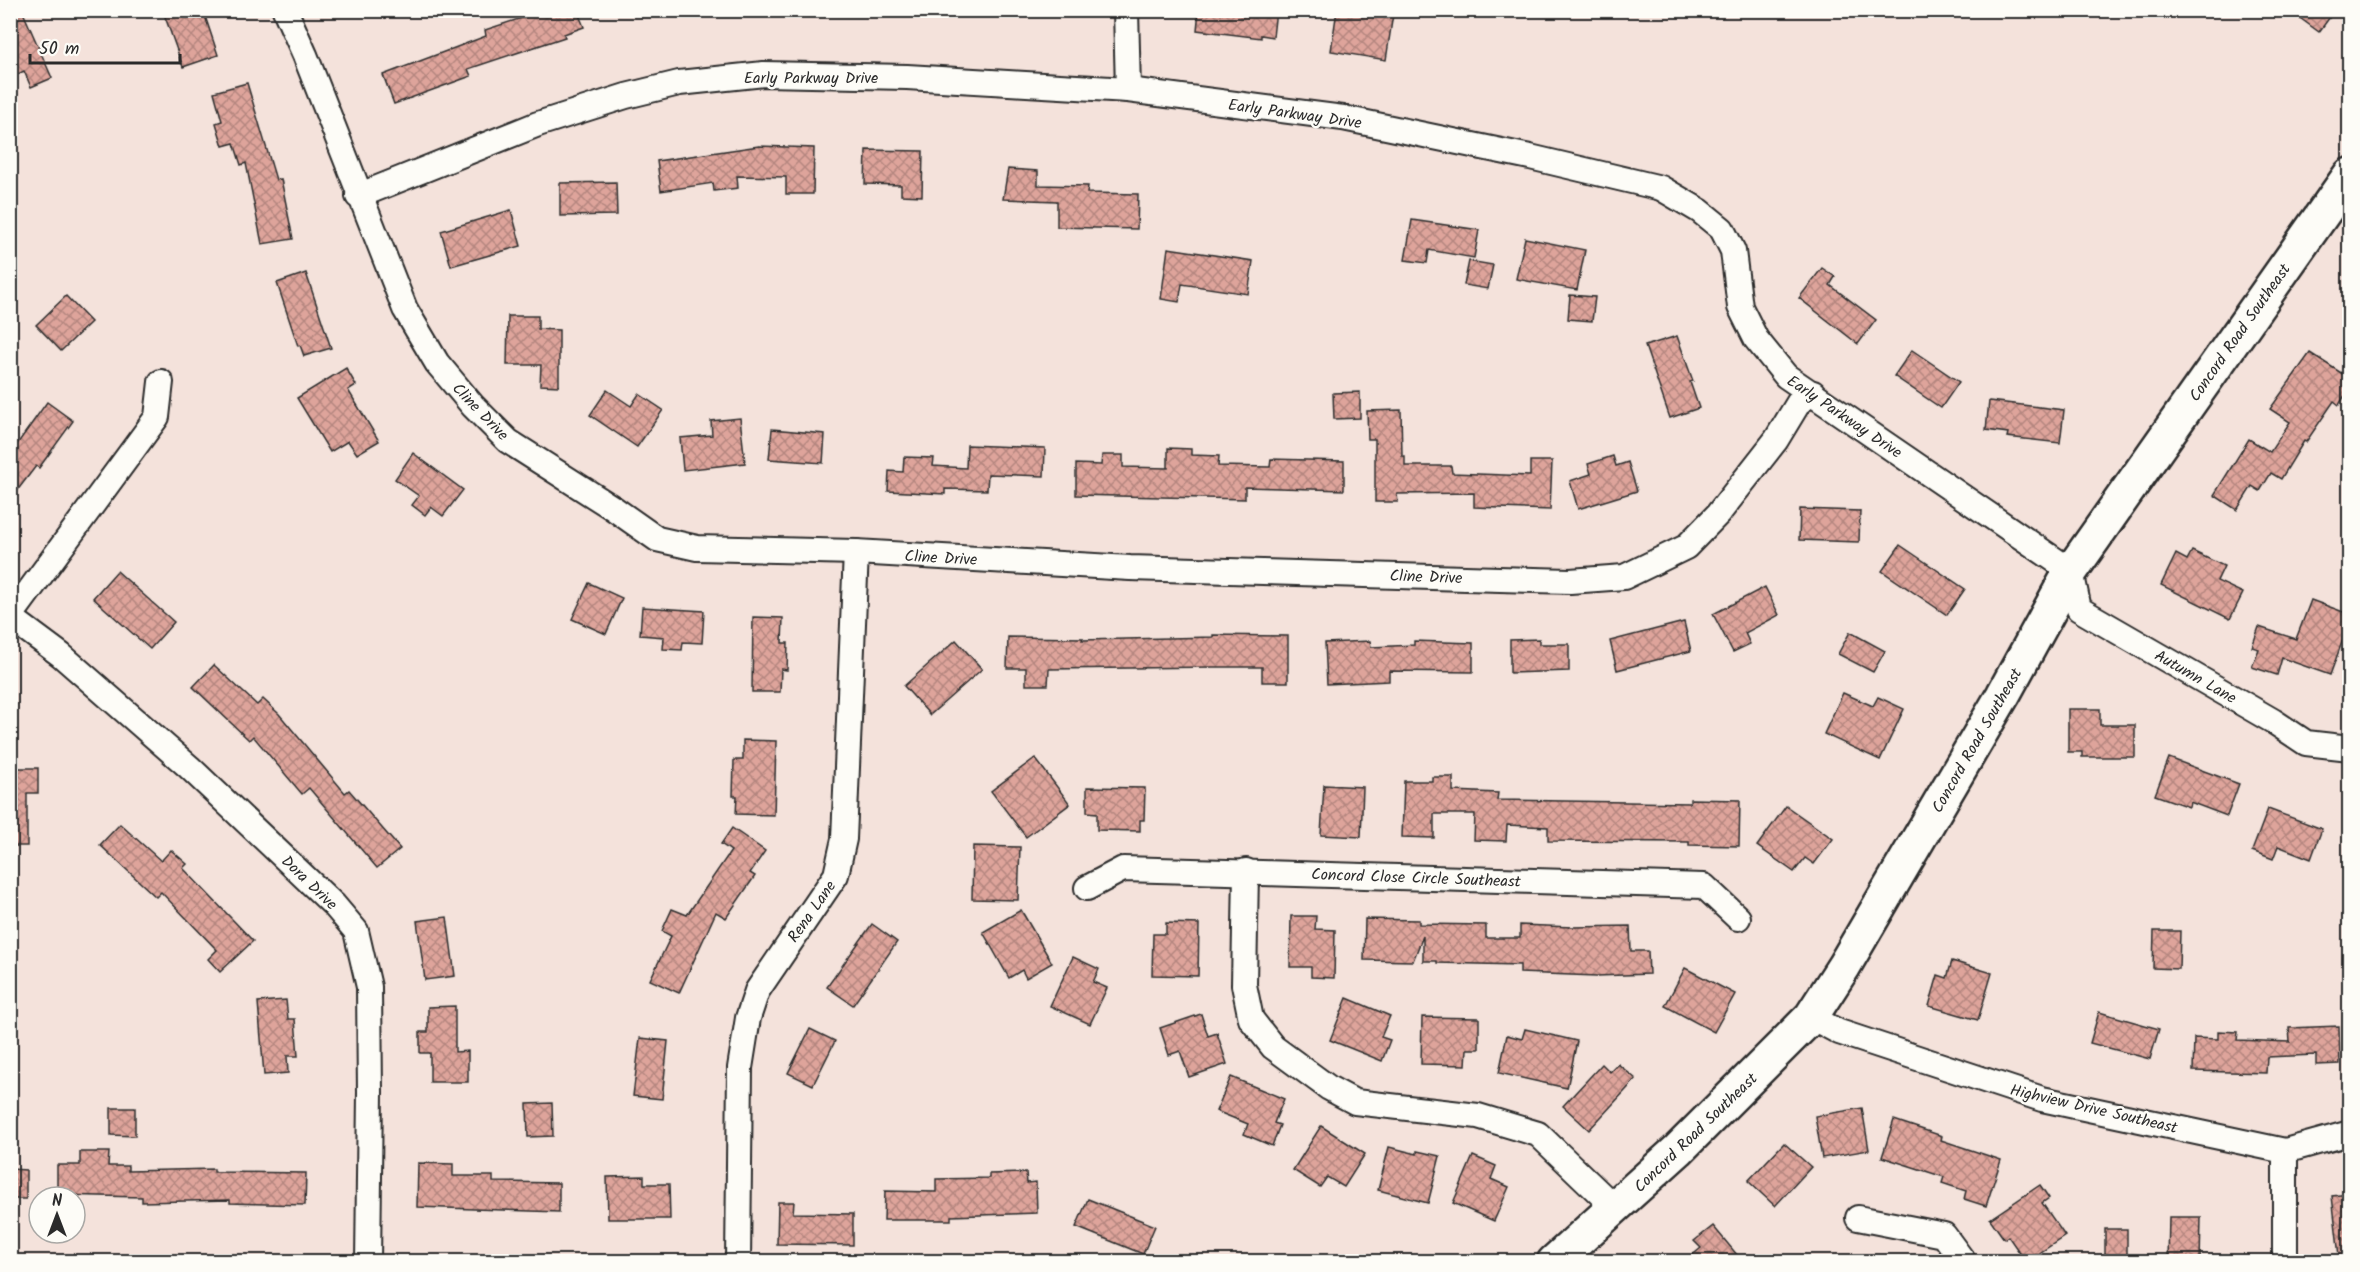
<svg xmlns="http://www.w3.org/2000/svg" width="2360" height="1272" font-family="Kalam,sans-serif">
	<defs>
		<pattern id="building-cross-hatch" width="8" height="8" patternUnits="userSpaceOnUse" patternTransform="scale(1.5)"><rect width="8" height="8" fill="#dea49b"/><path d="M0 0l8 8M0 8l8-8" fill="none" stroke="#b4867f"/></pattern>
	</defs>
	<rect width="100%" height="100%" fill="#f4e2db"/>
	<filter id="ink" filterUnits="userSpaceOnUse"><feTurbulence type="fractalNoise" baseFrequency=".0167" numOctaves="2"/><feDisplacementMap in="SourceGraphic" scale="12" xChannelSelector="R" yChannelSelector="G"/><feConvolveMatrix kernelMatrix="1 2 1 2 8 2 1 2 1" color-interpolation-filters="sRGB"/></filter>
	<g filter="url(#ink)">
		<g fill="url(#building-cross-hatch)" stroke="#2b2b2b" stroke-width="1.5">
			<polygon points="20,10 22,10 52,78 31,87 24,71 14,76 10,67 10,15"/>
			<polygon points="173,10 203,10 218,55 183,67 164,14"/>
			<polygon points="546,10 577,10 584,27 564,34 565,37 468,69 471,76 394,104 383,75 486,36 485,30"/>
			<polygon points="1199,10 1276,10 1273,37 1261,35 1261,38 1197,30"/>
			<polygon points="1337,10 1372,10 1393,14 1386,60 1331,51"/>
			<polygon points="2289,10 2335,10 2319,32"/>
			<polygon points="247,83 276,180 281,179 293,239 262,244 246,163 241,165 234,143 223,146 216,123 222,121 214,92"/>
			<polygon points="759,146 814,148 813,194 786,194 786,177 737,176 738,188 714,191 713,183 661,191 657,161"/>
			<polygon points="866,150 923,151 922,196 901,195 901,185 865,184"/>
			<polygon points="1008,169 1038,171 1038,185 1088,186 1087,193 1138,194 1137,229 1057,227 1057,201 1003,199"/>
			<polygon points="616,182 617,215 560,216 560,183"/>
			<polygon points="511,210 521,246 451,266 441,231"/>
			<polygon points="1412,220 1479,230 1474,258 1429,250 1427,263 1405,260"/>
			<polygon points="1525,238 1585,250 1577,290 1516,279"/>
			<polygon points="1168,248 1253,261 1248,294 1182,284 1179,302 1161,299"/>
			<polygon points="1469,261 1493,265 1488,289 1464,285"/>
			<polygon points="1822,268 1835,277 1830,285 1876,320 1858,344 1799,298"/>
			<polygon points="306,273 331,348 304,356 300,345 298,346 277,283"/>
			<polygon points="1570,295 1595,297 1592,321 1568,319"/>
			<polygon points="66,296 91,322 61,351 36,325"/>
			<polygon points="508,316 538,316 538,329 559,330 559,386 540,385 541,365 507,365"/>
			<polygon points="1677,336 1693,381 1690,382 1699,408 1670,418 1645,346"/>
			<polygon points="1912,350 1959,382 1941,408 1894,376"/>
			<polygon points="2310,353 2349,378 2349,389 2339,405 2334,401 2306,442 2304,441 2281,479 2271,473 2260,491 2252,486 2237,510 2214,495 2249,439 2270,452 2290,422 2270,409"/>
			<polygon points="346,368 356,385 348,390 379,441 357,454 348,441 330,452 297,398"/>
			<polygon points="607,390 631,406 639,394 663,410 637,447 590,415"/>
			<polygon points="1360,392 1360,418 1334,419 1333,393"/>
			<polygon points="1989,401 2064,410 2060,443 2007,437 2008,433 1986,430"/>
			<polygon points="47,402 73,421 39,468 36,466 10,500 10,454"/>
			<polygon points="1401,410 1402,456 1405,456 1405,466 1451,466 1452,473 1530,476 1530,461 1552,461 1550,510 1474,507 1474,493 1397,494 1398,502 1375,502 1375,439 1368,439 1367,411"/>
			<polygon points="740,418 745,463 683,470 680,438 712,435 711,421"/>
			<polygon points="772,429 825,434 823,463 769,459"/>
			<polygon points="967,445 1045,448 1044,476 988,474 987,490 945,489 945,494 888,491 889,471 903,472 904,457 934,458 933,466 966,468"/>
			<polygon points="1168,448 1191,449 1191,455 1219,456 1218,466 1270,467 1271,459 1344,461 1344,490 1245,487 1245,499 1076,495 1076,464 1101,465 1102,455 1123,455 1123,467 1168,468"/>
			<polygon points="413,453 463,490 443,516 431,507 425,515 412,505 419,496 395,479"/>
			<polygon points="1613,456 1616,466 1628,462 1637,491 1578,509 1570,481 1591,474 1588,464"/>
			<polygon points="1800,509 1860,511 1859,542 1799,540"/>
			<polygon points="1900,545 1965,589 1947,615 1882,571"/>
			<polygon points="2192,551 2224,566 2217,581 2243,593 2230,619 2161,585 2176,554 2187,560"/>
			<polygon points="117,571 174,622 150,649 93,598"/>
			<polygon points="589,583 622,598 606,634 572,619"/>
			<polygon points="1765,587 1779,615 1745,633 1750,644 1733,652 1713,614"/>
			<polygon points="2311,600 2349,614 2349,623 2330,675 2282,658 2277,675 2252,667 2259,649 2252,647 2259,627 2296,639"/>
			<polygon points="642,607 704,611 702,643 683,642 682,650 663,649 664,637 640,635"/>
			<polygon points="753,617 783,618 782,643 788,643 787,670 781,669 780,692 752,692"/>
			<polygon points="1684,622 1691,651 1617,670 1610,641"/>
			<polygon points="1850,632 1885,651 1873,672 1838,654"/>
			<polygon points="1213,635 1288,636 1288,682 1262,682 1262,667 1213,667 1049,669 1048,685 1026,685 1026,668 1007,668 1008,637 1083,638 1082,640 1213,637"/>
			<polygon points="1539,639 1539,644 1569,644 1569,671 1510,673 1510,640"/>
			<polygon points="956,640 982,669 930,715 904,686"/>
			<polygon points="1370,641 1371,647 1414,645 1414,641 1473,643 1473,672 1389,671 1389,681 1327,684 1325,643"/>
			<polygon points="214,665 257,705 263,699 279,714 345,793 349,790 400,849 377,868 309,788 302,794 253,736 249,740 193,687"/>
			<polygon points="1843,693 1873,706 1878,697 1904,709 1880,760 1824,734"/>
			<polygon points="2068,709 2100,709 2100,725 2135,725 2135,757 2082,757 2082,752 2068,752"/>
			<polygon points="743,740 776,741 774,815 736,814 737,796 733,796 734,760 743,760"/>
			<polygon points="1035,758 1070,804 1026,837 991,791"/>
			<polygon points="2169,758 2239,784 2227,816 2190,802 2189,807 2155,795"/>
			<polygon points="10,768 38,768 38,793 27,793 27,846 10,846"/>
			<polygon points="1432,777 1453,777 1453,791 1498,793 1497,800 1690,803 1690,799 1740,800 1739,846 1689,845 1689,842 1548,841 1548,827 1507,825 1506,841 1474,840 1475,814 1434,814 1434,838 1402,837 1404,781 1432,781"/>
			<polygon points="1324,785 1363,787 1361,837 1321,835"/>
			<polygon points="1087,787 1145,788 1144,820 1140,820 1140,831 1097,830 1097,813 1087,812"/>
			<polygon points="1786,806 1833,839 1814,864 1805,858 1794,872 1757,846"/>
			<polygon points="2268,809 2322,829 2311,859 2278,846 2273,859 2252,851"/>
			<polygon points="120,824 161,861 171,850 187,864 183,868 253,941 220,972 208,959 217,950 161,892 156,897 100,845"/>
			<polygon points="732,828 765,851 750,873 755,876 726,918 716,912 679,993 650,980 671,936 662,931 672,909 687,915 731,851 721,844"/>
			<polygon points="973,846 1020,847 1018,900 972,899"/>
			<polygon points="1021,910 1052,963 1026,978 1022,970 1009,978 983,932"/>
			<polygon points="1291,916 1316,916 1315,929 1335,930 1334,978 1311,977 1311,967 1290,967"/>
			<polygon points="447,917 455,976 425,980 417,921"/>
			<polygon points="1365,919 1419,920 1419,924 1486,925 1486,938 1520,938 1520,925 1573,927 1630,926 1631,951 1648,951 1649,974 1597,976 1520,973 1520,965 1437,963 1437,961 1423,961 1423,936 1413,961 1364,960"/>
			<polygon points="1166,923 1199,924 1198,976 1152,975 1153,934 1166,934"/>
			<polygon points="872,924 897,942 853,1005 827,987"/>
			<polygon points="2154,931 2180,931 2179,969 2153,968"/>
			<polygon points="1073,957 1099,969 1093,982 1107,988 1090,1024 1050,1006"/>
			<polygon points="1952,961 1992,973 1978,1020 1929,1006 1938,975 1947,978"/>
			<polygon points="1685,968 1735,994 1714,1032 1665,1006"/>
			<polygon points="1347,998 1390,1016 1381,1037 1390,1040 1382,1061 1330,1040"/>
			<polygon points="286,1000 288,1019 295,1019 298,1056 287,1056 288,1073 264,1075 258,1002"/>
			<polygon points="455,1006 455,1052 468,1051 468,1082 430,1082 430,1053 420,1053 420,1032 428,1032 428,1007"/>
			<polygon points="2099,1012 2159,1029 2150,1059 2090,1043"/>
			<polygon points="1201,1014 1208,1036 1217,1033 1227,1064 1189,1077 1180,1051 1169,1055 1160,1028"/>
			<polygon points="1422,1017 1479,1018 1479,1049 1467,1049 1466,1065 1421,1064"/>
			<polygon points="2339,1026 2340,1064 2316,1065 2316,1055 2267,1057 2266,1073 2193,1071 2194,1038 2218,1039 2218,1031 2238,1032 2237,1040 2290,1042 2289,1028"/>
			<polygon points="810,1029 835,1041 813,1085 788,1073"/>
			<polygon points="1525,1029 1577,1041 1567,1088 1499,1073 1507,1035 1522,1039"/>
			<polygon points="640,1038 668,1041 662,1099 633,1096"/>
			<polygon points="1602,1064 1610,1072 1618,1064 1636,1079 1589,1130 1563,1106"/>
			<polygon points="1231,1077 1284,1099 1274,1123 1280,1125 1272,1146 1244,1134 1248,1124 1216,1111"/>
			<polygon points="552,1103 553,1136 528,1137 527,1104"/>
			<polygon points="111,1108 135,1108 135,1136 111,1135"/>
			<polygon points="1862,1108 1869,1150 1822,1158 1815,1116"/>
			<polygon points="1894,1120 1942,1136 1941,1140 2001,1160 1986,1206 1964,1199 1966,1191 1942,1183 1944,1177 1882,1157"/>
			<polygon points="1321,1126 1365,1154 1344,1187 1327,1177 1320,1187 1293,1170"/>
			<polygon points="1784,1143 1811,1167 1775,1206 1748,1181"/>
			<polygon points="1389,1147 1417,1154 1417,1151 1440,1156 1428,1203 1378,1190"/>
			<polygon points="80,1152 109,1152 108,1166 128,1166 128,1171 214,1169 214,1172 306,1173 305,1205 230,1203 230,1200 142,1202 142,1197 57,1195 57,1165 80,1165"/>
			<polygon points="1473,1156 1496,1166 1491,1179 1509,1187 1494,1221 1453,1203"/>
			<polygon points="418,1163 453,1164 453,1176 493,1176 493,1182 559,1183 559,1212 417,1207"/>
			<polygon points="10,1169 26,1170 26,1199 10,1199"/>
			<polygon points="1026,1173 1027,1183 1036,1182 1037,1213 951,1216 951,1220 884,1220 885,1191 936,1192 936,1179 989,1178 989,1174"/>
			<polygon points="644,1176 644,1184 669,1184 670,1219 608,1219 607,1177"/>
			<polygon points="2040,1185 2049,1198 2042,1203 2065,1236 2026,1262 2008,1236 2004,1239 1990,1219"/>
			<polygon points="2349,1194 2349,1255 2339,1256 2332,1196"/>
			<polygon points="1088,1199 1155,1226 1143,1254 1076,1227"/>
			<polygon points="778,1202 794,1202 793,1213 853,1214 853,1245 777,1244"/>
			<polygon points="2169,1217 2201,1217 2200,1262 2168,1262"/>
			<polygon points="1713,1226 1743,1262 1684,1262 1701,1248 1694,1241"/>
			<rect x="2105" y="1229" width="22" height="30"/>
		</g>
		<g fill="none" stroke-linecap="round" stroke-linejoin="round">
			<defs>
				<g id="street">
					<polyline points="285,10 305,55 405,309 437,363 473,406 508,441 613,508 657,539 697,548 856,552 1130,568 1570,581 1624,577 1686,547 1718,514 1776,440 1799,402 1813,393"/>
					<polyline points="1126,10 1128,90"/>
					<polyline points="358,196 538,124 626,96 679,83 764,74 907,77 1128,90 1343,118 1530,157 1661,188 1700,211 1722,229 1733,251 1740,307 1756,339 1786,376 2071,571 2079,609 2273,721 2306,743 2350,748"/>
					<polyline points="10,617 61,655 189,767 334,905 356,931 369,987 370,1092 368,1262"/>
					<polyline points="10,617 157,417 161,382"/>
					<polyline points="1246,871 1244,985 1251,1019 1273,1047 1329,1088 1355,1102 1478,1116 1538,1134 1615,1208"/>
					<polyline points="1087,888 1123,869 1704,886 1738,918"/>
					<polyline points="1811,1017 1839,1032 2042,1099 2285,1151 2350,1133"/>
					<polyline points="1858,1218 1944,1235 1964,1262"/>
					<polyline points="738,1262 740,1068 748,1018 757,991 836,875 844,839 856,552"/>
					<polyline points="2285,1262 2285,1151"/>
				</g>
				<polyline id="secondary" points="1554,1262 1678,1150 1811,1017 1844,966 2003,695 2071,571 2350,175"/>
			</defs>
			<use href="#street" stroke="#2b2b2b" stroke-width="28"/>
			<use href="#secondary" stroke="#2b2b2b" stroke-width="38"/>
			<use href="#street" stroke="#fdfcf7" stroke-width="24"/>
			<use href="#secondary" stroke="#fdfcf7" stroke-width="33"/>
		</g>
	</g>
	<g text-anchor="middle" stroke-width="5" stroke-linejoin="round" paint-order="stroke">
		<g font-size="16" fill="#2b2b2b" stroke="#fdfcf7">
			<text x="811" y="83">Early Parkway Drive</text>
			<text transform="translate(1295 113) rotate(8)" y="6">Early Parkway Drive</text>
			<text transform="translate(2239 332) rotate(-55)" y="6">Concord Road Southeast</text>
			<text transform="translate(481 411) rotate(46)" y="6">Cline Drive</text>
			<text transform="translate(1845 416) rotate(34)" y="6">Early Parkway Drive</text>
			<text transform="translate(941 557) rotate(3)" y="6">Cline Drive</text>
			<text transform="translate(1426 576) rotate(2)" y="6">Cline Drive</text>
			<text transform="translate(2196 676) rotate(30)" y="6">Autumn Lane</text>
			<text transform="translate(1976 740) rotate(-60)" y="6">Concord Road Southeast</text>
			<text transform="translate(1416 877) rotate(2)" y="6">Concord Close Circle Southeast</text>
			<text transform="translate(310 882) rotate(44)" y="6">Dora Drive</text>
			<text transform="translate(811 911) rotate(-55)" y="6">Rena Lane</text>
			<text transform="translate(2094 1108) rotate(13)" y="6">Highview Drive Southeast</text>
			<text transform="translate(1695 1132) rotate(-44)" y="6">Concord Road Southeast</text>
		</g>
	</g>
	<rect width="2360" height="1272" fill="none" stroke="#fdfcf7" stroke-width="36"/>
	<rect x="18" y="18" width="2324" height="1236" fill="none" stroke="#2b2b2b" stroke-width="2" filter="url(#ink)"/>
	<g transform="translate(57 1215)"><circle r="28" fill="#fdfcf7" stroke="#a9a8a5" stroke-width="1.5"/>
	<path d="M0-4.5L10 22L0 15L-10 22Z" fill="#2b2b2b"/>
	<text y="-9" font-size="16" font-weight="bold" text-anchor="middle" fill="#2b2b2b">N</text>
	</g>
	<path d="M30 54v9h150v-9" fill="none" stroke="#2b2b2b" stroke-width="3"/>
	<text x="39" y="54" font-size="18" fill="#2b2b2b" stroke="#fdfcf7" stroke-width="4.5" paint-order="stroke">50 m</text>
</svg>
